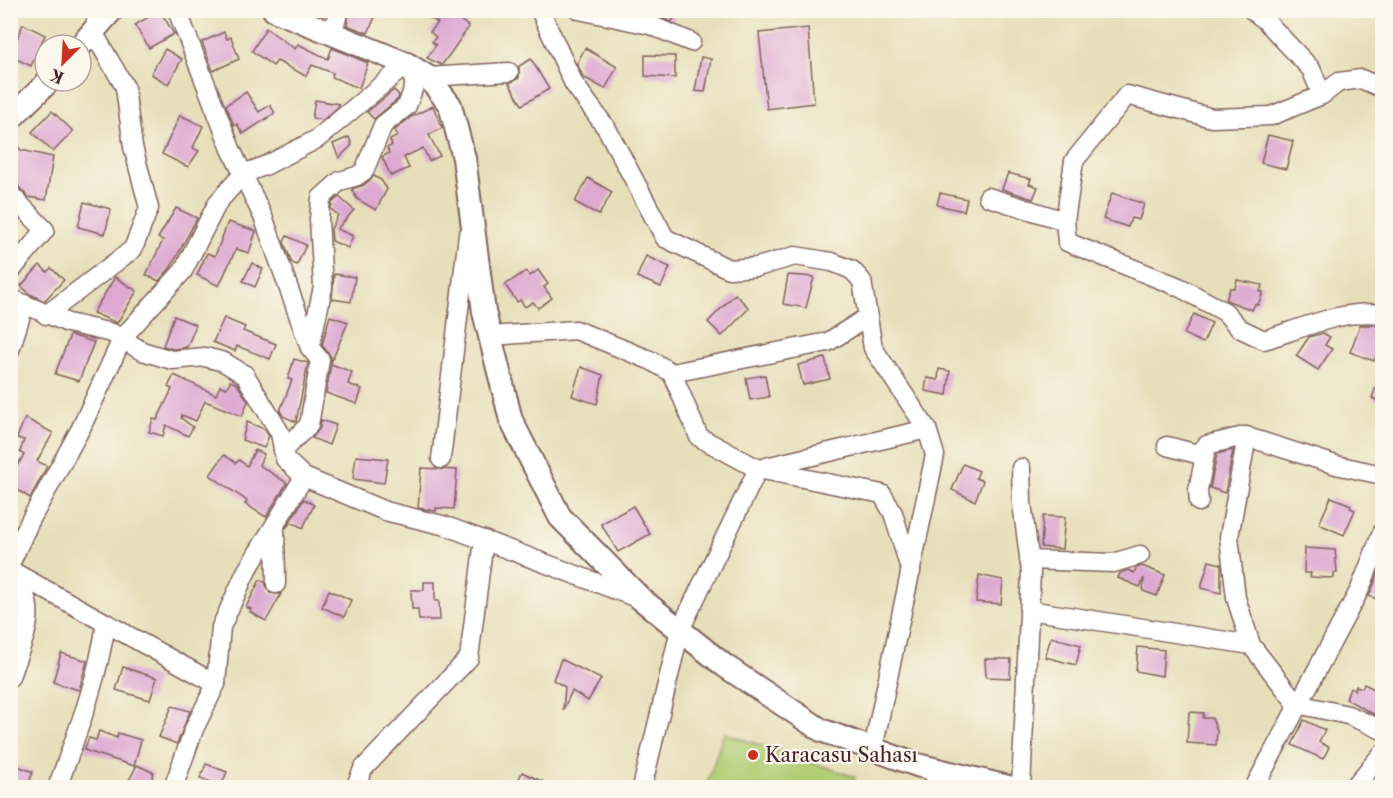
<svg xmlns="http://www.w3.org/2000/svg" width="1393" height="798" font-family="'Libre Caslon Text',serif">
	<rect width="100%" height="100%" fill="#fbf7ec"/>
	<filter id="ink" filterUnits="userSpaceOnUse"><feTurbulence type="fractalNoise" baseFrequency=".0167" numOctaves="2"/><feDisplacementMap in="SourceGraphic" scale="12" xChannelSelector="R" yChannelSelector="G"/><feConvolveMatrix kernelMatrix="1 2 1 2 8 2 1 2 1" color-interpolation-filters="sRGB"/></filter>
	<filter id="wash" filterUnits="userSpaceOnUse"><feTurbulence type="fractalNoise" baseFrequency=".008" numOctaves="4" result="noise"/><feDisplacementMap in="SourceGraphic" scale="24" xChannelSelector="R" yChannelSelector="G"/><feGaussianBlur stdDeviation="1.35" result="paint"/><feColorMatrix in="noise" values="0 0 0 0 0 0 0 0 0 0 0 0 0 0 0 0 0 1.4 0 .05"/><feComposite in="paint" operator="in"/></filter>
	<g filter="url(#wash)">
		<rect width="100%" height="100%" fill="#e7dfb9"/>
		<polygon fill="#b1ce74" stroke="#7e7650" stroke-width="1.5" points="724,733 855,777 852,787 706,787"/>
		<g id="blocks">
			<g fill="#dda8d1">
				<polygon points="160,10 174,34 149,48 135,25"/>
				<polygon points="350,10 378,10 368,33 347,25"/>
				<polygon points="417,10 448,10 469,27 442,65 427,58 436,45 432,42 436,37 430,32 438,23"/>
				<polygon points="636,10 677,10 672,22"/>
				<polygon points="23,24 45,35 31,66 10,56"/>
				<polygon points="266,28 295,49 298,44 328,59 332,48 368,63 359,88 332,77 333,73 312,65 306,76 277,61 273,66 252,51"/>
				<polygon points="808,28 814,103 767,109 759,33"/>
				<polygon points="224,32 227,39 231,37 239,59 213,71 202,42"/>
				<polygon points="585,48 617,67 605,89 583,77 577,63"/>
				<polygon points="165,49 182,59 168,84 151,74"/>
				<polygon points="645,55 675,56 675,78 645,76"/>
				<polygon points="701,57 711,59 705,92 695,91"/>
				<polygon points="531,59 549,89 522,105 509,83 519,78 519,66"/>
				<polygon points="394,90 399,95 398,99 374,119 367,112"/>
				<polygon points="246,92 259,112 270,105 275,113 243,134 237,124 234,126 226,105"/>
				<polygon points="315,100 339,104 339,106 323,120 312,118"/>
				<polygon points="433,106 442,128 429,135 440,156 429,161 423,148 404,157 409,168 391,176 382,157 389,153 387,148 392,145 390,140 398,136 395,130 411,117"/>
				<polygon points="52,111 73,131 53,152 32,132"/>
				<polygon points="180,115 203,126 193,148 199,151 188,167 162,154"/>
				<polygon points="1268,135 1293,141 1286,169 1261,163"/>
				<polygon points="349,137 352,145 339,158 333,144"/>
				<polygon points="10,138 21,150 53,157 46,200 28,197 18,186 10,183"/>
				<polygon points="1008,173 1031,179 1029,184 1038,187 1033,199 1002,189"/>
				<polygon points="374,176 381,180 387,189 376,210 357,199 352,189 364,185"/>
				<polygon points="588,178 612,192 599,215 575,202"/>
				<polygon points="940,193 967,199 964,211 937,205"/>
				<polygon points="1112,193 1144,204 1139,220 1131,218 1128,227 1103,219"/>
				<polygon points="339,197 354,210 337,229 353,236 348,248 332,241 331,229 338,215 331,209 332,203"/>
				<polygon points="84,202 111,209 105,234 78,227"/>
				<polygon points="176,208 197,218 171,267 159,281 146,275 163,240 158,238"/>
				<polygon points="228,222 256,231 249,253 236,249 219,286 197,275 207,253 215,256"/>
				<polygon points="287,236 306,245 297,265 292,263 284,242"/>
				<polygon points="646,256 670,267 661,287 637,277"/>
				<polygon points="252,263 263,269 255,287 243,281"/>
				<polygon points="40,265 47,272 51,268 64,280 44,301 30,294 21,286"/>
				<polygon points="538,270 548,284 544,287 552,298 538,308 533,302 525,307 520,300 517,302 505,285 526,271 530,276"/>
				<polygon points="334,274 355,277 351,302 332,299"/>
				<polygon points="788,275 814,277 806,308 783,304"/>
				<polygon points="115,277 137,291 117,323 93,313"/>
				<polygon points="1237,280 1262,285 1260,292 1263,292 1258,305 1255,304 1252,310 1226,300 1230,288 1235,288"/>
				<polygon points="735,294 749,308 722,336 708,322"/>
				<polygon points="1194,314 1212,323 1203,343 1184,334"/>
				<polygon points="174,316 196,325 187,347 173,349 163,346"/>
				<polygon points="330,316 348,322 331,363 331,357 322,345"/>
				<polygon points="224,318 245,327 243,331 276,344 270,359 237,346 235,351 213,342"/>
				<polygon points="1360,325 1383,325 1383,338 1374,361 1350,352"/>
				<polygon points="1323,333 1330,337 1325,345 1332,349 1318,370 1296,356 1309,337"/>
				<polygon points="70,335 94,342 79,381 55,374"/>
				<polygon points="825,358 830,379 803,385 798,365"/>
				<polygon points="294,359 308,363 296,422 283,416 280,411 292,380 288,379"/>
				<polygon points="331,364 352,372 348,384 362,389 357,404 326,393"/>
				<polygon points="581,367 603,375 597,404 572,396"/>
				<polygon points="939,369 950,371 947,395 925,391 927,378 938,380"/>
				<polygon points="1381,372 1383,372 1383,403 1372,398"/>
				<polygon points="174,375 216,395 220,386 227,388 230,381 237,384 248,401 242,416 205,401 196,421 182,415 181,418 193,427 188,436 166,425 163,436 149,432 153,419 157,420 172,389 168,387"/>
				<polygon points="765,375 769,397 750,400 746,378"/>
				<polygon points="25,418 53,433 37,461 47,466 30,498 10,485 10,477 24,455 20,452 24,440 17,438"/>
				<polygon points="321,420 336,425 329,445 312,438 320,428"/>
				<polygon points="247,422 264,429 269,436 264,448 242,440"/>
				<polygon points="255,450 264,454 259,465 287,483 266,517 245,504 247,501 210,475 224,455 236,463 239,460 247,466"/>
				<polygon points="1233,450 1225,493 1210,488 1217,454"/>
				<polygon points="356,456 388,459 384,483 353,479"/>
				<polygon points="963,464 979,471 976,478 983,481 975,501 952,490"/>
				<polygon points="421,468 457,470 454,509 436,508 436,511 418,508"/>
				<polygon points="1331,497 1351,505 1350,508 1355,510 1344,535 1319,524"/>
				<polygon points="304,499 314,505 303,528 291,522 286,528"/>
				<polygon points="633,506 650,534 618,552 601,524"/>
				<polygon points="1043,516 1065,517 1062,549 1041,547"/>
				<polygon points="1305,548 1335,550 1337,573 1334,573 1334,578 1310,577 1311,573 1304,573"/>
				<polygon points="1209,561 1221,564 1221,593 1201,588"/>
				<polygon points="1383,562 1383,601 1369,596"/>
				<polygon points="1142,566 1165,575 1157,596 1143,591 1144,578 1140,587 1118,578 1120,573 1128,570 1134,573 1136,568"/>
				<polygon points="979,575 1003,580 1001,604 976,602"/>
				<polygon points="260,580 265,582 270,593 281,594 266,621 250,612 251,609 246,607"/>
				<polygon points="424,582 435,582 435,601 439,601 440,620 419,620 418,609 412,609 411,590 424,590"/>
				<polygon points="329,590 351,600 344,617 322,607"/>
				<polygon points="1051,637 1081,645 1076,665 1045,657"/>
				<polygon points="1138,647 1164,650 1162,676 1136,671"/>
				<polygon points="61,653 87,661 79,690 53,682"/>
				<polygon points="561,659 601,679 588,701 572,691 563,710 565,687 553,680"/>
				<polygon points="985,659 1011,659 1010,678 986,677"/>
				<polygon points="123,667 157,678 150,700 116,690"/>
				<polygon points="1383,670 1383,709 1378,707 1375,715 1346,699 1350,688 1355,690 1356,686 1362,688 1364,684 1374,689"/>
				<polygon points="172,706 190,711 177,744 159,737"/>
				<polygon points="1189,712 1204,713 1203,718 1212,718 1217,731 1216,745 1187,743"/>
				<polygon points="1304,720 1325,730 1319,742 1329,747 1323,759 1292,745"/>
				<polygon points="99,731 117,738 118,733 141,740 134,766 84,750 89,738 96,740"/>
				<polygon points="10,763 33,772 27,788 10,788"/>
				<polygon points="206,764 227,772 221,786 200,778"/>
				<polygon points="137,765 154,773 148,788 125,788"/>
				<polygon points="522,772 556,788 515,788"/>
			</g>
		</g>
	</g>
	<g filter="url(#ink)">
		<use href="#blocks" fill-opacity="0" stroke="#81625d" stroke-width="1.5"/>
		<g fill="none" stroke-linecap="round" stroke-linejoin="round">
			<defs>
				<g id="minor">
					<polyline points="177,10 231,149 264,219 310,348"/>
					<polyline points="540,10 574,84 607,129 665,238 729,269 757,267 795,256 832,262 852,270 862,281 873,348 927,429 935,455 873,749"/>
					<polyline points="579,10 650,25 691,42"/>
					<polyline points="1252,10 1265,20 1311,69 1322,95"/>
					<polyline points="332,35 339,10"/>
					<polyline points="428,77 509,72"/>
					<path d="M1382,88L1361,79L1339,82L1322,95L1271,116L1212,118L1127,95L1074,161L1065,221L1067,242L1179,287L1225,312L1239,328L1264,340C1300,329 1344,309 1382,314"/>
					<polyline points="10,194 45,230 10,272"/>
					<polyline points="988,197 1065,221"/>
					<polyline points="10,298 68,323 112,333 142,351 172,360 205,357 224,362 245,375 280,433 285,459 304,477 385,511 446,526 637,598"/>
					<polyline points="46,315 133,249 149,208 133,147 125,87 93,32 96,21"/>
					<polyline points="490,336 576,330 652,361 672,373 828,342 866,318"/>
					<polyline points="10,350 24,306"/>
					<polyline points="672,373 699,437 758,469 882,494 893,513 911,572"/>
					<polyline points="1247,436 1229,537 1236,598 1251,645"/>
					<polyline points="1167,446 1197,454 1207,445 1244,436 1336,465 1382,475"/>
					<polyline points="441,459 468,235"/>
					<polyline points="766,467 927,429"/>
					<polyline points="1021,468 1022,503 1031,572 1021,788"/>
					<polyline points="1199,502 1198,490 1207,445"/>
					<polyline points="275,525 276,584"/>
					<polyline points="1029,560 1113,563 1140,555"/>
					<polyline points="10,564 30,521 81,428 123,337 183,271 218,202 243,174 267,165 317,139 407,64 415,84 407,106 383,125 364,171 357,176 340,181 321,198 319,219 323,287 310,348 320,360 309,425 283,450"/>
					<polyline points="10,570 216,684"/>
					<polyline points="1029,610 1251,645 1297,704 1348,715 1382,730"/>
					<path d="M10,677C23,637 43,610 12,573"/>
					<path d="M57,788C77,733 98,680 106,623"/>
					<polyline points="173,788 194,729 216,684 221,627 246,572 304,477"/>
					<polyline points="355,788 363,769 469,658 484,540"/>
					<polyline points="642,788 680,630 758,469"/>
					<polyline points="933,788 939,770"/>
					<polyline points="1254,788 1360,589 1382,533"/>
					<polyline points="1353,788 1382,754"/>
				</g>
				<g id="major">
					<polyline points="274,10 407,64 428,77 450,105 464,158 484,312 511,420 560,517 641,599 725,666 821,730 917,765 1012,788"/>
					<polyline points="81,45 112,10"/>
					<polyline points="10,119 49,81"/>
				</g>
			</defs>
			<use href="#minor" stroke="#81625d" stroke-width="21"/>
			<use href="#major" stroke="#81625d" stroke-width="26"/>
			<use href="#minor" stroke="#fff" stroke-width="18"/>
			<use href="#major" stroke="#fff" stroke-width="22"/>
		</g>
	</g>
	<circle fill="#c8321e" stroke="#fbf7ec" stroke-width="2" cx="753" cy="755" r="6"/>
	<g text-anchor="middle" stroke-width="4.5" stroke-linejoin="round" paint-order="stroke">
		<g font-size="20" fill="#4a1f2b" stroke="#fbf7ec" text-anchor="start">
			<text x="765" y="762">Karacasu Sahası</text>
		</g>
	</g>
	<rect width="1393" height="798" fill="none" stroke="#fbf7ec" stroke-width="36"/>
	<g transform="translate(63 63) rotate(204)"><circle r="28" fill="#fbf7ec" stroke="#b4a19f" stroke-width="1.5"/>
	<path d="M0-4.5L10 22L0 15L-10 22Z" fill="#c8321e"/>
	<text y="-9" font-size="16" font-weight="bold" text-anchor="middle" fill="#4a1f2b">K</text>
	</g>
</svg>
